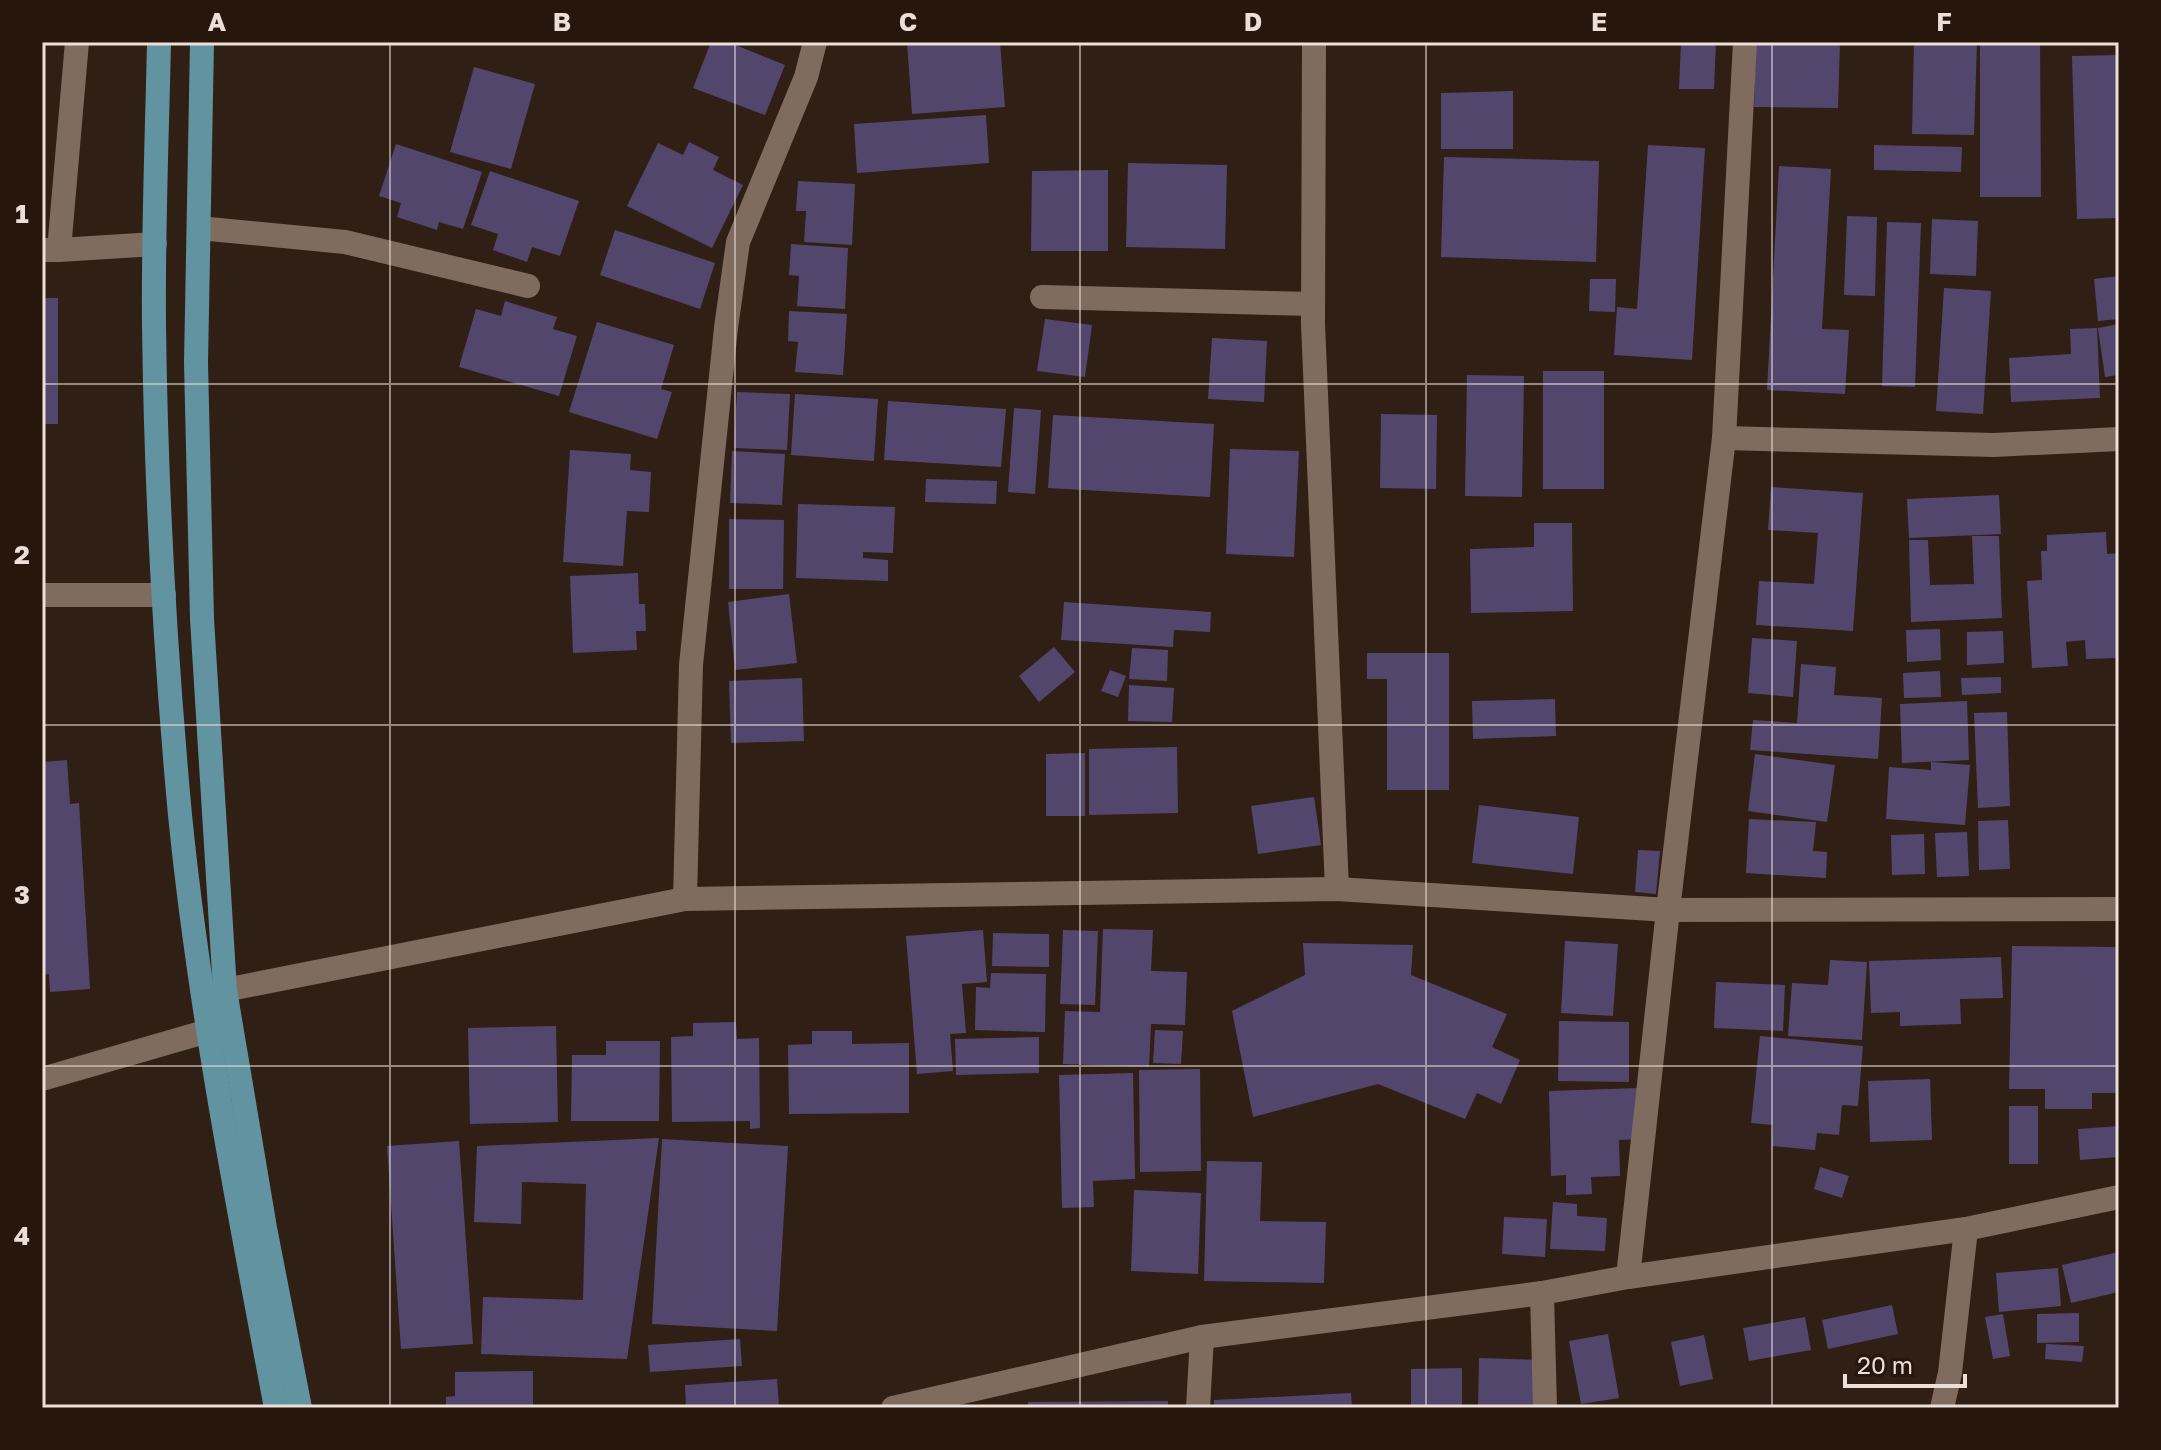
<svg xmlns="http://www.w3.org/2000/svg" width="2161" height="1450" font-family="'Golos Text',sans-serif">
	<rect width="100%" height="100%" fill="#301f15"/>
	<g fill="#53466d">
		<polygon points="711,42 728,42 785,65 765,115 693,88"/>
		<polygon points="907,42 1000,42 1005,107 912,114"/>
		<polygon points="1681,42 1716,42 1714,89 1679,89"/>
		<polygon points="1756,42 1840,42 1838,108 1754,107"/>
		<polygon points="1914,42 1977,42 1974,135 1912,134"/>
		<polygon points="2040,43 2041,197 1980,197 1980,44"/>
		<polygon points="2119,55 2119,218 2077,219 2072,56"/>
		<polygon points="474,67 535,84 511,169 450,152"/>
		<polygon points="1513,91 1513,149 1441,149 1441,93"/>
		<polygon points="986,115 989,163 857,173 854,124"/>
		<polygon points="689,142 719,157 713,170 743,185 712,248 627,206 658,143 683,155"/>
		<polygon points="396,144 482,172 463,229 439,222 437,230 397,217 401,203 379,196"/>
		<polygon points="1648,145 1705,148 1692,360 1614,355 1617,307 1637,309"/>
		<polygon points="1874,145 1962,147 1961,172 1874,170"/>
		<polygon points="1444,157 1599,161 1596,262 1441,257"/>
		<polygon points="1128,163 1227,165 1225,249 1126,247"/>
		<polygon points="1779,166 1831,169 1822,329 1849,330 1845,394 1767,390"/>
		<polygon points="1108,170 1108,251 1031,251 1032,171"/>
		<polygon points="490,171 579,201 560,256 532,247 527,262 493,250 498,234 471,225"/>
		<polygon points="798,181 855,184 852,245 804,242 806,211 796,211"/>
		<polygon points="1847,216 1877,217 1875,296 1844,295"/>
		<polygon points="1932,219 1978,221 1976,276 1930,274"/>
		<polygon points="1887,222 1921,223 1915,387 1882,386"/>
		<polygon points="615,230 715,263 700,309 600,275"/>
		<polygon points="791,244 848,248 845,309 797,306 799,276 789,275"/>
		<polygon points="2119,276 2119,319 2098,321 2094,279"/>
		<polygon points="1590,279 1616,279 1615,312 1589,311"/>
		<polygon points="1944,288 1991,291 1983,414 1936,411"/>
		<rect x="42" y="298" width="16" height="126"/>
		<polygon points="505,301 557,317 553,329 577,336 559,396 459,367 476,309 501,316"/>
		<polygon points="789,311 847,314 843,375 795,372 798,342 788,341"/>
		<polygon points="1045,319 1092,325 1085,377 1037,371"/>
		<polygon points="597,322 674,345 661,389 672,392 657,439 569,412"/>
		<polygon points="2119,324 2119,375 2105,377 2098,328"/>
		<polygon points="2097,328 2100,398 2011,402 2009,358 2071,354 2070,329"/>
		<polygon points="1212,338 1267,341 1264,402 1208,399"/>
		<rect x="1543" y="371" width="61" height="118"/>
		<polygon points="1467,375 1524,376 1522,497 1465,496"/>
		<polygon points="737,392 790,394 787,450 734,448"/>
		<polygon points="795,394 878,399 874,461 791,455"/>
		<polygon points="888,401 1006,409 1001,467 884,460"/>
		<polygon points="1014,408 1041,410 1035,494 1008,492"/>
		<polygon points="1381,414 1437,415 1436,489 1380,488"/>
		<polygon points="1053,415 1214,424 1210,497 1048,488"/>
		<polygon points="1230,449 1299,451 1294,557 1226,554"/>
		<polygon points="570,450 631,454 630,470 651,472 649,512 627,511 623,566 563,562"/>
		<polygon points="732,451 785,454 782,505 730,503"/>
		<polygon points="926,479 997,481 996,504 925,502"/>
		<polygon points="1771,487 1863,493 1853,631 1756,625 1759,581 1814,584 1818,533 1768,530"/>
		<polygon points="1999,495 2001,534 1909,538 1907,499"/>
		<polygon points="798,504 895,507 893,553 863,552 863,558 888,560 888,581 796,578"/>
		<polygon points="729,519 784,520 783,589 729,589"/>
		<polygon points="1534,523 1572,523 1573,611 1471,613 1470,549 1534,547"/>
		<polygon points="2106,532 2107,554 2119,553 2119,658 2086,659 2085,640 2066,642 2068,666 2032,668 2027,581 2042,580 2041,551 2047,551 2047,535"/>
		<polygon points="1972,536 1999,536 2002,618 1911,622 1909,540 1928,540 1930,585 1974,584"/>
		<polygon points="638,573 639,604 645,604 646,631 636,631 637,650 573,653 570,576"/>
		<polygon points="789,594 797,663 735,670 728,602"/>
		<polygon points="1064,602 1211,612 1210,632 1174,630 1173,647 1061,640"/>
		<polygon points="1940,629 1941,660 1907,662 1906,630"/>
		<polygon points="2003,631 2004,663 1967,665 1967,632"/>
		<polygon points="1752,638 1797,641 1793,697 1748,693"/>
		<polygon points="1054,647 1075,672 1039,702 1019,676"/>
		<polygon points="1132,648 1168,650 1167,681 1129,679"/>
		<polygon points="1367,653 1449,653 1449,790 1387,790 1387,679 1367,679"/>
		<polygon points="1801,664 1836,667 1834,695 1882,698 1878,759 1750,750 1753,720 1797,723"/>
		<polygon points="1110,670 1126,676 1118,697 1101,691"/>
		<polygon points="1940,671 1941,697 1904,698 1903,673"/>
		<polygon points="2001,677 2001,693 1962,695 1961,678"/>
		<polygon points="802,678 804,741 731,743 729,681"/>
		<polygon points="1129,685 1174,688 1172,722 1128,721"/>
		<polygon points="1555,699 1556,736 1473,739 1472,701"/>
		<polygon points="1967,701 1969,760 1902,763 1900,704"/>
		<polygon points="2007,712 2010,806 1978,808 1974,713"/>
		<polygon points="1177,747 1178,813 1089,815 1089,749"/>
		<polygon points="1085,753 1085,816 1046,816 1046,754"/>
		<polygon points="1755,754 1835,765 1827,822 1748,811"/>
		<polygon points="67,760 70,804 79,803 90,989 50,992 49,974 42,975 42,762"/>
		<polygon points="1931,762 1970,765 1965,825 1886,819 1889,767 1931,770"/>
		<polygon points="1314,797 1321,845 1258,854 1251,806"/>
		<polygon points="1479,805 1579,817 1573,874 1472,863"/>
		<polygon points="1749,819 1816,822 1813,851 1827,852 1826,878 1746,873"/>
		<polygon points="2008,820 2010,869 1979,870 1978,821"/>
		<polygon points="1967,832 1969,876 1937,877 1935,833"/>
		<polygon points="1924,834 1925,874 1892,875 1891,835"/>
		<polygon points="1638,850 1660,851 1656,894 1635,892"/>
		<polygon points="1103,929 1153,930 1151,971 1187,972 1185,1025 1151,1024 1149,1067 1063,1064 1065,1011 1100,1012"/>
		<polygon points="983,930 987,982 962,984 966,1033 950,1034 953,1071 917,1074 906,936"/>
		<polygon points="1063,930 1098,931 1095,1005 1060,1004"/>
		<polygon points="993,933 1049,934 1049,967 992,966"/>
		<polygon points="1565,941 1618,944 1613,1016 1561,1013"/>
		<polygon points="1303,943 1413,945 1411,975 1507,1014 1492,1047 1520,1060 1501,1104 1477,1093 1465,1119 1378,1084 1253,1117 1232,1011 1305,975"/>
		<polygon points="2012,946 2119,947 2119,1093 2092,1093 2092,1109 2045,1109 2045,1089 2009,1089"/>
		<polygon points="2001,957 2003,998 1960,999 1961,1024 1900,1026 1900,1012 1871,1013 1869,961"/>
		<polygon points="1830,960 1867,962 1862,1040 1788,1036 1792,983 1828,985"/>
		<polygon points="991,973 1046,974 1045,1032 975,1030 976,987 990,988"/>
		<polygon points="1716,982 1785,985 1783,1031 1714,1028"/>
		<polygon points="1559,1021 1629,1022 1629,1082 1558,1081"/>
		<polygon points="736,1022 737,1039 759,1038 760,1128 750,1129 750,1121 672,1122 671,1037 693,1036 693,1023"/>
		<polygon points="556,1026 558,1122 470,1124 468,1028"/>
		<polygon points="1155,1030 1183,1031 1181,1064 1153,1063"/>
		<polygon points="812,1031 852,1031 852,1044 909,1043 909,1113 789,1114 788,1045 812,1044"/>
		<polygon points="1760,1036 1863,1046 1858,1106 1842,1105 1839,1135 1817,1133 1815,1150 1772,1146 1773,1125 1751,1123"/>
		<polygon points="1039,1037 1039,1073 956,1075 955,1039"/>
		<polygon points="606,1041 660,1041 659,1121 571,1121 572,1055 606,1055"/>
		<polygon points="1200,1069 1201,1171 1140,1172 1139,1070"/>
		<polygon points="1133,1073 1135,1179 1093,1181 1094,1207 1062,1208 1059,1075"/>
		<polygon points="1930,1079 1932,1140 1870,1142 1868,1081"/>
		<polygon points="1639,1088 1641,1139 1619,1140 1620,1176 1591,1177 1592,1194 1566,1195 1566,1175 1551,1176 1549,1091"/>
		<rect x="2009" y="1106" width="29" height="58"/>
		<polygon points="2119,1126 2119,1157 2080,1160 2078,1129"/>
		<polygon points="659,1138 627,1359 481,1354 483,1297 583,1300 586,1184 522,1182 521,1224 474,1222 477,1146"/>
		<polygon points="662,1139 788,1146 777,1331 652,1324"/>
		<polygon points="459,1141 473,1344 401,1349 387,1146"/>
		<polygon points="1207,1161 1262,1162 1260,1221 1326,1222 1324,1283 1204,1281"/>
		<polygon points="1820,1167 1849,1176 1842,1198 1814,1189"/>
		<polygon points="1134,1190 1201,1193 1198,1274 1131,1271"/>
		<polygon points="1553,1202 1577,1204 1577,1216 1607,1218 1605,1251 1550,1249"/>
		<polygon points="1504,1217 1547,1219 1545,1257 1502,1254"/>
		<polygon points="2119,1252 2119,1292 2071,1303 2062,1265"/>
		<polygon points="2058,1268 2061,1306 1999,1312 1996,1273"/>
		<polygon points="1892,1305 1898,1334 1828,1349 1822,1320"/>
		<polygon points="2079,1313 2079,1342 2037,1343 2037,1314"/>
		<polygon points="2003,1314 2010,1356 1993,1359 1985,1317"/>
		<polygon points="1805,1317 1811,1350 1749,1361 1743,1328"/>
		<polygon points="1608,1334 1619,1398 1581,1404 1569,1341"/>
		<polygon points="1704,1335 1713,1379 1680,1386 1671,1342"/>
		<polygon points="740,1339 742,1366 650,1372 648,1345"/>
		<polygon points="2046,1344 2084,1346 2082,1362 2045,1359"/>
		<polygon points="1479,1358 1542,1360 1541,1408 1478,1408"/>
		<polygon points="1462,1368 1462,1408 1411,1408 1411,1369"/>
		<polygon points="533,1371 533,1408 446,1408 446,1397 455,1396 455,1372"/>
		<polygon points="777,1379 779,1406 686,1408 685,1385"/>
		<polygon points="1351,1393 1352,1408 1214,1408 1214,1400"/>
		<polygon points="1168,1401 1168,1408 1028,1408 1028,1402"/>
	</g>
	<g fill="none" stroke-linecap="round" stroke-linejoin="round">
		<g stroke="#806b5f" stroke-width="24">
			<polyline points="1314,42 1313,324 1337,889"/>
			<polyline points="199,228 345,242 528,286"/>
			<polyline points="42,250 59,250 77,42"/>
			<polyline points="59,250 155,244"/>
			<polyline points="1042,297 1313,304"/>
			<polyline points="1724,438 1994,445 2119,439"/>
			<polyline points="42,595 164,595"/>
			<polyline points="685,899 691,665 726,328 738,242 806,77 815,42"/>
			<polyline points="225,990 685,899 1337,889 1668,910 2119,909"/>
			<polyline points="42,1079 208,1031"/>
			<polyline points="1628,1277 1668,910 1724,438 1745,42"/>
			<polyline points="1542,1293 1545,1408"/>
			<polyline points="893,1408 1202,1337 1542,1293 1628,1277 1966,1229 2119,1197"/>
			<polyline points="1198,1408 1202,1337"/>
			<polyline points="1942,1408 1950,1373 1966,1229"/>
		</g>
		<g stroke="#6293a0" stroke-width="24">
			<path d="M159,42C157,136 153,231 154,325C156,489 165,652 180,815C200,1014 239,1211 276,1408"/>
			<polyline points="202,42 196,363 202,619 225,990 265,1228 300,1408"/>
		</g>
	</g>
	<path fill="none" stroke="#ebdfd8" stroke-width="2" stroke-opacity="0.55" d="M390,42V1408M735,42V1408M1080,42V1408M1426,42V1408M1772,42V1408M42,384H2119M42,725H2119M42,1066H2119"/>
	<rect width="2161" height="1450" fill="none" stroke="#26160c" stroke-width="88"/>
	<path d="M1845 1374v12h120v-12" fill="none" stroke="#ebdfd8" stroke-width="4"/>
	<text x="1857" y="1374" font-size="24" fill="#ebdfd8" stroke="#26160c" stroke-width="6" paint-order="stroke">20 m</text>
	<rect x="44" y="44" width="2073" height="1362" fill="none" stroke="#ebdfd8" stroke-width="3"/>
	<g font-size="26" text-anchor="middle" font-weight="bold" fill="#ebdfd8">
		<text x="217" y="31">A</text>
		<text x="562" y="31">B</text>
		<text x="908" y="31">C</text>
		<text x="1253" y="31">D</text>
		<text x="1599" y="31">E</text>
		<text x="1944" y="31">F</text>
		<text x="22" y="223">1</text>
		<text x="22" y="564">2</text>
		<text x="22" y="904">3</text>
		<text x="22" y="1245">4</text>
	</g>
</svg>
